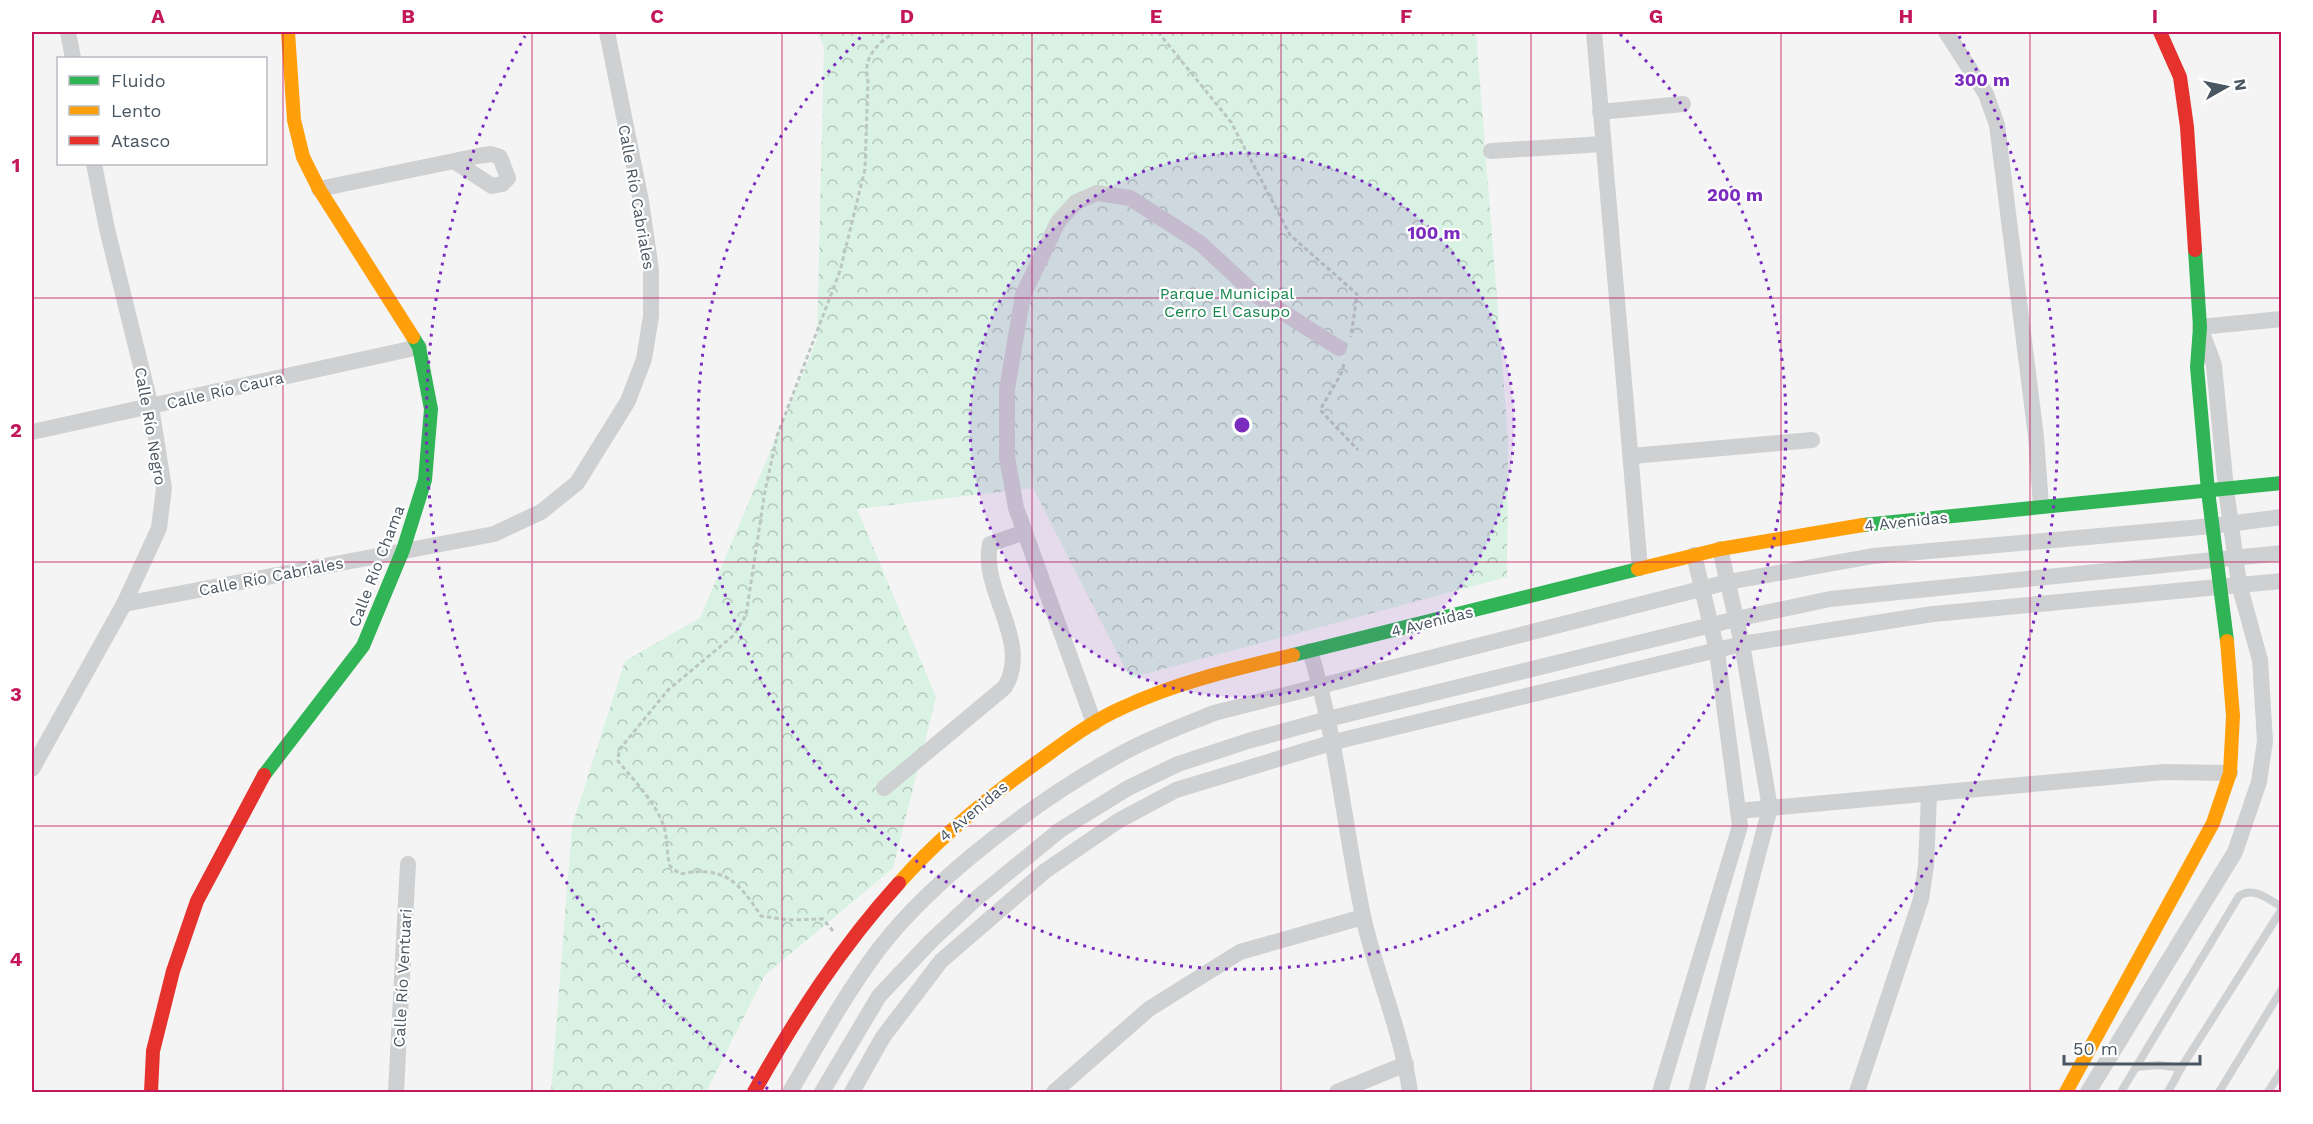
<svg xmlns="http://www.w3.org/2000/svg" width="2313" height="1124" font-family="'Work Sans',sans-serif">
	<defs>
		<pattern id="forest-crowns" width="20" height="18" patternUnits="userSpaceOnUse" patternTransform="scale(1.5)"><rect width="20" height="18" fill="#d9f2e3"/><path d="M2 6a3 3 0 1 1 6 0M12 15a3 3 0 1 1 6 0" fill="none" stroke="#b2c7bb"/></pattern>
	</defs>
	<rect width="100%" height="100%" fill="#f4f4f4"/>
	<polygon fill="url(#forest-crowns)" points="817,32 1476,32 1508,438 1507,577 1130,678 1033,488 857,509 936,697 893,868 765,975 706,1092 551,1092 572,826 625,661 700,618 817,340 824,47"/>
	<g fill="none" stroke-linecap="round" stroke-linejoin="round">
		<g stroke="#bcc7c4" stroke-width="3" stroke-dasharray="4.5 3" stroke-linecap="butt">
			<polyline points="1158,32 1231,122 1290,235 1357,294 1351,337"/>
			<polyline points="1344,364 1341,374 1320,410 1358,450"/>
			<path d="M833,931L823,919L789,920L761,916C739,882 724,865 680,874L670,866C666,852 668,837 663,824C653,799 634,781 618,761L619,750L668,690L734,635L746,615L765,491L777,436L840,271L865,169L868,81C862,57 877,45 894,32"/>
		</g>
		<g stroke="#ced0d2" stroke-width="8">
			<polyline points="2136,1067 2159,1065 2181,1068 2282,909"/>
			<path d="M2121,1092L2239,896C2253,886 2268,899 2282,907"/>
			<polyline points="2168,1092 2181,1068"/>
			<polyline points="2219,1092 2282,989"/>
			<polyline points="2268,1092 2282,1070"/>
		</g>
		<g stroke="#ced0d2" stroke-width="16">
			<polyline points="68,32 73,58"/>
			<polyline points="1594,32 1640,568"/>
			<polyline points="1946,32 1986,94 1997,125 2036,437 2041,506"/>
			<polyline points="1600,112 1683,104"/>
			<polyline points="1491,151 1602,144"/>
			<polyline points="319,189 478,156 491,154 500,157 508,178 502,184 492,186 454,161"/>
			<polyline points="32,432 419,347"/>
			<polyline points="1632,456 1812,440"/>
			<polyline points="124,604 494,534 541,512 577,483 628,401 644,359 651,316 651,270 641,201 607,32"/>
			<path d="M1310,651C1337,737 1344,827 1363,916C1376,975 1402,1032 1410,1092"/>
			<polyline points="1094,723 1016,508 1007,457 1007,389 1023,295 1058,222 1076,202 1097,193 1130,198 1200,243 1256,295 1339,348"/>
			<polyline points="32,769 124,604 159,528 164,488 151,407 107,229 94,164"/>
			<path d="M884,788L1005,687C1032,641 980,591 990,544L1025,532"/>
			<polyline points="1738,811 2164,772 2230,773"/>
			<polyline points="396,1092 408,864"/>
			<path d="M790,1092C818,1044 845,994 879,949C933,878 1040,798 1119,755C1149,738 1182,726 1214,713L1728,582L1873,556L2212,526L2282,517"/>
			<polyline points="822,1092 879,996 932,940 977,898 1060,830 1128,788 1178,764 1248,741 1328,719 1736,619 1830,599 2282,553"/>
			<polyline points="852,1092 883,1037 941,961 1045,871 1118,821 1176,790 1334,742 1742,644 1933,614 2282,581"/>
			<polyline points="1054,1092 1149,1009 1240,952 1363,917"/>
			<polyline points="1337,1092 1406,1064"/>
			<polyline points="1660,1092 1740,826 1717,651 1694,555"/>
			<polyline points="1696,1092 1770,808 1742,644 1720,549"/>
			<polyline points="1857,1092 1921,899 1926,866 1929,795"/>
			<polyline points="2088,1092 2235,852 2259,782 2265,741 2260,660 2239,584 2226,489 2214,365 2200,327 2282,319"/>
		</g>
		<g stroke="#30b455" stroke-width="14">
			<polyline points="2195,250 2200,327 2197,367 2208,491 2227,641"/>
			<polyline points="1863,525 2282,483"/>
			<polyline points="1293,655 1638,569"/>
			<polyline points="264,775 363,646 403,550 425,480 431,409 419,347 413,337"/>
		</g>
		<g stroke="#ff9f0a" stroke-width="14">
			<polyline points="288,32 294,120 303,157 319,189 413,337"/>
			<polyline points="1638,569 1720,549 1863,525"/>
			<path d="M899,883C941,835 991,795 1043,758C1069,739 1094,720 1124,707C1178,682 1235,669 1293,655"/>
			<polyline points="2066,1092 2213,823 2230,773 2233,716 2227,641"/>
		</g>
		<g stroke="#e5322d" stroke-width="14">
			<polyline points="2160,32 2180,77 2187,127 2195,250"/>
			<polyline points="151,1092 153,1051 173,971 197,901 264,775"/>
			<path d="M754,1092C796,1017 841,947 899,883"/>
		</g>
	</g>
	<path fill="none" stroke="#c2185b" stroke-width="1.5" stroke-opacity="0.55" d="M283,32V1092M532,32V1092M782,32V1092M1032,32V1092M1281,32V1092M1531,32V1092M1781,32V1092M2030,32V1092M32,298H2282M32,562H2282M32,826H2282"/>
	<circle cx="1242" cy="425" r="272" fill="#7b2cbf" fill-opacity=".12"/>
	<g fill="none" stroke="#7b2cbf" stroke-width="3" stroke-dasharray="3 6">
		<circle cx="1242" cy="425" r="272"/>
		<path d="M1620 34A544 544 0 1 1 864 34"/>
		<path d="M768 1089A816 816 0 0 1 525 36M1959 36A816 816 0 0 1 1716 1089"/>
	</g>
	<g text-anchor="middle" stroke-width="4.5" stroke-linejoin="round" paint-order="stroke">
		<g font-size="16" fill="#4a5661" stroke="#fff">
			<text transform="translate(637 197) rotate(80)" y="6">Calle Río Cabriales</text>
			<text transform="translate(225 390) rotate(-13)" y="6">Calle Río Caura</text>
			<text transform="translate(151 426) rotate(80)" y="6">Calle Río Negro</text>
			<text transform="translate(1906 521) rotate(-6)" y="6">4 Avenidas</text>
			<text transform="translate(376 566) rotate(-69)" y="6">Calle Río Chama</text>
			<text transform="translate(271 576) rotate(-11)" y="6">Calle Río Cabriales</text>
			<text transform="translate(1432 621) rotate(-14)" y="6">4 Avenidas</text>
			<text transform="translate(973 811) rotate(-40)" y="6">4 Avenidas</text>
			<text transform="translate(402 978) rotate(-87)" y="6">Calle Río Ventuari</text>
		</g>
		<g font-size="16" fill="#17864f" stroke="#fff">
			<text x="1227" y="299">Parque Municipal<tspan x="1227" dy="18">Cerro El Casupo</tspan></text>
		</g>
	</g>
	<circle cx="1242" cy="425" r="9" fill="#7b2cbf" stroke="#fff" stroke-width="3"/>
	<g font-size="18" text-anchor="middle" font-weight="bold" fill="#7b2cbf" stroke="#fff" stroke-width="4.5" stroke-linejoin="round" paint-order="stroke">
		<text x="1982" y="86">300 m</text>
		<text x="1735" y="201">200 m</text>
		<text x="1434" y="239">100 m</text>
	</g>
	<rect width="2313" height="1124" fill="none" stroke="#ffffff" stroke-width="66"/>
	<rect x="57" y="57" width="210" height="108" fill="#ffffff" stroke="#b7bbc0" stroke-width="1.5"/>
	<rect x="69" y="76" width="30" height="9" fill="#30b455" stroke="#b7bbc0" stroke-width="1.5"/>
	<text x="111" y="87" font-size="18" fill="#4a5661">Fluido</text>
	<rect x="69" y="106" width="30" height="9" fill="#ff9f0a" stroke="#b7bbc0" stroke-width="1.5"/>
	<text x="111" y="117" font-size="18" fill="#4a5661">Lento</text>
	<rect x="69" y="136" width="30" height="9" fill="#e5322d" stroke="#b7bbc0" stroke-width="1.5"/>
	<text x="111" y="147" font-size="18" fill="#4a5661">Atasco</text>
	<g transform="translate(2226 87) rotate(81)" stroke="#ffffff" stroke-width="4.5" paint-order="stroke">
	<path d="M0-4.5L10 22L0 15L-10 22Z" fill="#4a5661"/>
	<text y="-9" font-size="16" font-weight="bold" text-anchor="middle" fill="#4a5661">N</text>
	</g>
	<path d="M2064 1055v9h136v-9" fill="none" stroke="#4a5661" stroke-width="3"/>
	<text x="2073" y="1055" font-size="18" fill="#4a5661" stroke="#ffffff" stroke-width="4.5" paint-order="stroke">50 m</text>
	<rect x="33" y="33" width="2247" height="1058" fill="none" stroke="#c2185b" stroke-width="2"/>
	<g font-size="20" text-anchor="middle" font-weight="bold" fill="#c2185b">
		<text x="158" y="23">A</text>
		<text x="408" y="23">B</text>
		<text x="657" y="23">C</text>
		<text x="907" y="23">D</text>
		<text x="1156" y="23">E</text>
		<text x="1406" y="23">F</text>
		<text x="1656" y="23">G</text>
		<text x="1906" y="23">H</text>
		<text x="2155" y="23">I</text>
		<text x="16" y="172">1</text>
		<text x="16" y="437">2</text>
		<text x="16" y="701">3</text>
		<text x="16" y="966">4</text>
	</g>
</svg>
